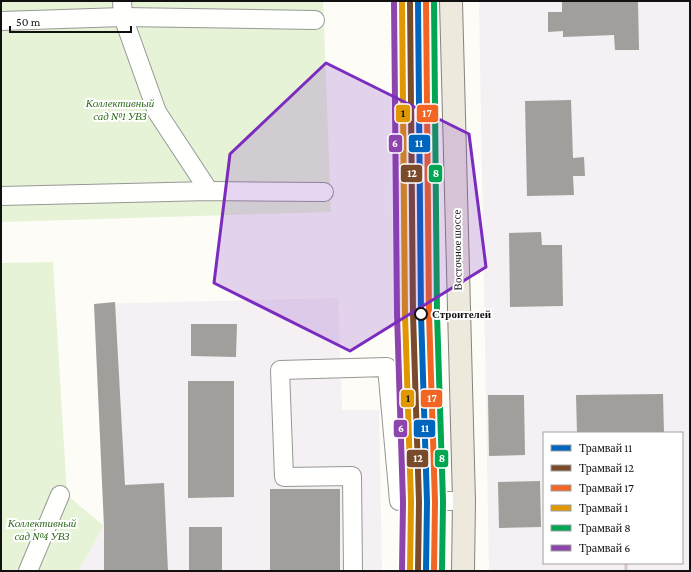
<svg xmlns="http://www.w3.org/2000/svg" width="691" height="572" font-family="'Crimson Pro',serif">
	<rect width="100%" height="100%" fill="#fdfcf7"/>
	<g fill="#f5f0f3" fill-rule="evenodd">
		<path d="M479,1H690V571H489ZM544,433H682V563H544Z"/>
		<polygon points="338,298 342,410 379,410 382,571 78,571 104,526 94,304"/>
	</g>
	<g fill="#e7f3d7">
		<polygon points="1,1 323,1 331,212 1,222"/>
		<polygon points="53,262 67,495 104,526 78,571 1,571 1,263"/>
	</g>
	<g fill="#a19f9c">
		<polygon points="562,1 638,1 639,50 615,50 614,35 563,37 563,31 548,32 548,12 562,12"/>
		<polygon points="571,100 573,158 584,157 585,176 573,176 574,195 527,196 525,101"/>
		<polygon points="541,232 542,245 562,245 563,306 510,307 509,233"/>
		<polygon points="115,302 125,485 164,483 168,571 104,571 104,526 94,304"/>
		<polygon points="191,324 237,324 236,357 191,356"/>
		<polygon points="188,381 234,381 234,497 188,498"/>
		<polygon points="663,394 664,433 577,433 576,395"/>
		<polygon points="488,395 524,395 525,455 489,456"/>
		<polygon points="540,481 541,527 499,528 498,482"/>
		<rect x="270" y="489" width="70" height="82"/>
		<rect x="189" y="527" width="33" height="44"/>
	</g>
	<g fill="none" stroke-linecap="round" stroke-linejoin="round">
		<defs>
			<g id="minor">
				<polyline points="122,1 123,17 157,112 209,191"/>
				<polyline points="1,21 123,17 315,20"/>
				<polyline points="1,196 209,191 324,192"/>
				<polyline points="28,571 60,495"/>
				<polyline points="353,571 352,476 284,477 280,370 387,367 399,501 464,501"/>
			</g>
			<polyline id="major" points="451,1 464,501 463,571"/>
		</defs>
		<use href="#minor" stroke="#979795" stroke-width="20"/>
		<use href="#major" stroke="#858482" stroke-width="24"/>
		<use href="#minor" stroke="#fffffe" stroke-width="18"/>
		<use href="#major" stroke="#ede9dc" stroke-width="22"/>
		<polyline stroke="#d9c6c7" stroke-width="1" points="407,1 417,501 415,571"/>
		<polyline stroke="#d9c6c7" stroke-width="3" points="626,563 626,571"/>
		<defs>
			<polyline id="tram-1" points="418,1 421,314 427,502 426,571"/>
			<polyline id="tram-2" points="410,1 413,314 419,502 418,571"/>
			<polyline id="tram-3" points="426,1 429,314 435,502 434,571"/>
			<polyline id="tram-4" points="402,1 405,314 411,502 410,571"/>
			<polyline id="tram-5" points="434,1 437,314 443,501 442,571"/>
			<polyline id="tram-6" points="394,1 397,314 403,502 402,571"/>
		</defs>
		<use href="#tram-1" stroke="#fff" stroke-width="9"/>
		<use href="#tram-2" stroke="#fff" stroke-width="9"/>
		<use href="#tram-3" stroke="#fff" stroke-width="9"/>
		<use href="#tram-4" stroke="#fff" stroke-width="9"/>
		<use href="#tram-5" stroke="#fff" stroke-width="9"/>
		<use href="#tram-6" stroke="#fff" stroke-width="9"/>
		<use href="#tram-1" stroke="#0065bd" stroke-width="6"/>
		<use href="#tram-2" stroke="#7a4b2a" stroke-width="6"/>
		<use href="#tram-3" stroke="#f26522" stroke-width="6"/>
		<use href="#tram-4" stroke="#e09702" stroke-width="6"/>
		<use href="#tram-5" stroke="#00a651" stroke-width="6"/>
		<use href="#tram-6" stroke="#8e44ad" stroke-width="6"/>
	</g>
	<path fill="#7b2cbf" fill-opacity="0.2" stroke="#7b2cbf" stroke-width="3" stroke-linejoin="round" d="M326,63L469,134L486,267L350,351L214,283L230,154Z"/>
	<circle fill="#fff" stroke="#111" stroke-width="2" cx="421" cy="314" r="6"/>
	<g text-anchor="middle" stroke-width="4" stroke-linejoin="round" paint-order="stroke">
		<g font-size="11" font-style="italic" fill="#2f6b1f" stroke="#fff">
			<text x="120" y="107">Коллективный<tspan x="120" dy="13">сад №1 УВЗ</tspan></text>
			<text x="42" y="527">Коллективный<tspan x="42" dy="13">сад №4 УВЗ</tspan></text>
		</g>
		<g font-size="11" fill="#111" stroke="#fff">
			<text transform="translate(457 250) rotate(-91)" y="4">Восточное шоссе</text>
		</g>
		<g font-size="11" font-weight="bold" fill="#111" stroke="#fff" text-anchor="start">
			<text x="432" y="318">Строителей</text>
		</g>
	</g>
	<g stroke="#fff" stroke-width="1.5">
		<rect x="395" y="104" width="16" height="19" rx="4" fill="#e09702"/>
		<rect x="416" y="104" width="23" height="19" rx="4" fill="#f26522"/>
		<rect x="388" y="134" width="15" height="19" rx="4" fill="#8e44ad"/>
		<rect x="408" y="134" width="23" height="19" rx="4" fill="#0065bd"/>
		<rect x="400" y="164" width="23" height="19" rx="4" fill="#7a4b2a"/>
		<rect x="428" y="164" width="15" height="19" rx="4" fill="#00a651"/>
		<rect x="400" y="389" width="15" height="19" rx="4" fill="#e09702"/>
		<rect x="420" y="389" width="23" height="19" rx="4" fill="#f26522"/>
		<rect x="393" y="419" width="15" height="19" rx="4" fill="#8e44ad"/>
		<rect x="413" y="419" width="23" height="19" rx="4" fill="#0065bd"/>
		<rect x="434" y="449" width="15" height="19" rx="4" fill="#00a651"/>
		<rect x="406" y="449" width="23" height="19" rx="4" fill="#7a4b2a"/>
	</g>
	<g font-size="11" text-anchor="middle" font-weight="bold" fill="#fff">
		<text x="427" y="117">17</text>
		<text x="395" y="147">6</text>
		<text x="419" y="147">11</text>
		<text x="412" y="177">12</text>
		<text x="436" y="177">8</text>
		<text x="432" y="402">17</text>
		<text x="401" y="432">6</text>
		<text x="425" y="432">11</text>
		<text x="442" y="462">8</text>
		<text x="418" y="462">12</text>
	</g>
	<g font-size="11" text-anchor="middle" font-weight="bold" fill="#111">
		<text x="403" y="117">1</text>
		<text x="408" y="402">1</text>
	</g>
	<rect width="691" height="572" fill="none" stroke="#111111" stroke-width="4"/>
	<rect x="543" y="432" width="140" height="132" fill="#ffffff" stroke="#a0a0a0"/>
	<rect x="551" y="445" width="20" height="6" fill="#0065bd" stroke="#a0a0a0"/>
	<text x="579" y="452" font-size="12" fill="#111111">Трамвай 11</text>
	<rect x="551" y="465" width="20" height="6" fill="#7a4b2a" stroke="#a0a0a0"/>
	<text x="579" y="472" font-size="12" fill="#111111">Трамвай 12</text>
	<rect x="551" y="485" width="20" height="6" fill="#f26522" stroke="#a0a0a0"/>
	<text x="579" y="492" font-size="12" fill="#111111">Трамвай 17</text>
	<rect x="551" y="505" width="20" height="6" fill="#e09702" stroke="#a0a0a0"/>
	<text x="579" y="512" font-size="12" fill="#111111">Трамвай 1</text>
	<rect x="551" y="525" width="20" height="6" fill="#00a651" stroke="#a0a0a0"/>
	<text x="579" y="532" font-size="12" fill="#111111">Трамвай 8</text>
	<rect x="551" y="545" width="20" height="6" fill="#8e44ad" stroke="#a0a0a0"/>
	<text x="579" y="552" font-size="12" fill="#111111">Трамвай 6</text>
	<path d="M10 26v6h121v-6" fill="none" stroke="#111111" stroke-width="2"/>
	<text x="16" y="26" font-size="12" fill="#111111" stroke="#ffffff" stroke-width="3" paint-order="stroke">50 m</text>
</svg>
